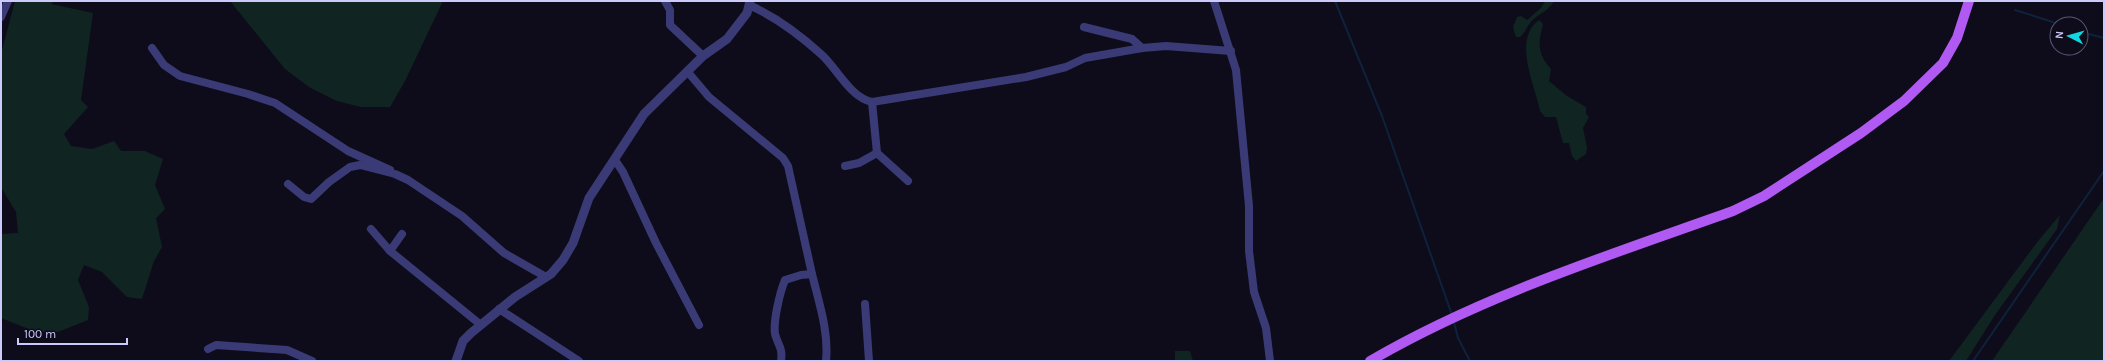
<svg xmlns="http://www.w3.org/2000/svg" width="2105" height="362" font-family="Karla,sans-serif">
	<rect width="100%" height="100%" fill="#0e0c1a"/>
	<g fill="#102422">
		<polygon points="15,1 55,1 51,4 93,13 81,100 88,107 64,134 71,146 92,149 114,141 121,151 145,151 163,159 155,185 165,209 156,218 162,247 154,261 142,299 127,297 102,272 84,265 78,280 89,307 88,320 58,332 36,332 1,318 1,234 18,233 16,212 1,187 1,54"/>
		<polygon points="230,1 443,1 405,81 390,107 361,107 337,101 309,87 285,69"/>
		<path d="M1545,1H1554C1548,12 1537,14 1530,23C1526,28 1525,33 1520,37H1516L1513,27L1517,17L1521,16L1527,20L1541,8Z"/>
		<path d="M1539,20L1543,24C1538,44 1537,53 1551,69L1549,81L1567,96L1586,107V114L1589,117L1583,128L1587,147L1586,154L1576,161L1572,156L1569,143H1563L1556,117H1545L1540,111C1535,85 1512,39 1539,20Z"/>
		<polygon points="2104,198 2104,361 1992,361"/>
		<polygon points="2060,215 2057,229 1995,315 1966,361 1949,361 2038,241"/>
		<polygon points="1175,351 1190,351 1193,361 1175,361"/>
	</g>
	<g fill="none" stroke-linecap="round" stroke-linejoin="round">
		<g stroke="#0e223c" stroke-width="2">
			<polyline points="1335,1 1382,116 1452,315"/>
			<polyline points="2015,10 2059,24"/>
			<polyline points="2081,32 2104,38"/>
			<polyline points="1454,322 1458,338 1470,361"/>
			<polyline points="1973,361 2104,171"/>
		</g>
		<g stroke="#3a3b76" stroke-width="8">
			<polyline points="665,1 670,10 670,25 703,56"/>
			<polyline points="1214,1 1236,70 1249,206 1249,251 1254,292 1266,328 1270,361"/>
			<path d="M749,5C776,17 800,35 822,55C838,70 850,97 872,102L1026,77L1066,67L1085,58L1142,48L1166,46L1231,51"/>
			<polyline points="1,17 8,1"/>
			<polyline points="1084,27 1132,39 1142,48"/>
			<polyline points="152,48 164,65 180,76 248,94 275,103 348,151 390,170"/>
			<path d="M687,71L709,97L783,158L788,166L812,274L801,275L785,280C780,292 773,321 775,334C778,345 783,348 781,361"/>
			<polyline points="872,102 877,153 908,181"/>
			<polyline points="615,160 623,172 656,243 699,325"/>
			<polyline points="845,166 859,163 877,153"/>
			<polyline points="288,184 304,197 311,199 329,182 350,167 360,165 395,174 408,180 462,216 504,253 546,277"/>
			<polyline points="371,229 390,251 481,325"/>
			<polyline points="390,251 402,234"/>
			<path d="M812,274C819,303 829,332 826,361"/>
			<polyline points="865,304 869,361"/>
			<polyline points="499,309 579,361"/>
			<polyline points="208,349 216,345 287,350 312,361"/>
		</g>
		<polyline stroke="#3a3b76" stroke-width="9" points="456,361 463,341 471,333 515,297 551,274 563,260 573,243 589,198 644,114 703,56 727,39 747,13 750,1"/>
		<path stroke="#b159f3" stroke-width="10" d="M1370,361C1483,295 1610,255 1733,211L1764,196L1861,133L1904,101L1943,63L1957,38L1969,1"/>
	</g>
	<rect width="2105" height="362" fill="none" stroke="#ccc9fb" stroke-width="4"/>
	<g transform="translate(2069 36) rotate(276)"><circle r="19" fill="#0e0c1a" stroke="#5a5874"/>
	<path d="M0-3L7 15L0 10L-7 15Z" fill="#11d6e0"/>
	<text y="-6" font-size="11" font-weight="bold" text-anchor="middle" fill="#ccc9fb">N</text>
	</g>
	<path d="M18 338v6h109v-6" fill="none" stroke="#ccc9fb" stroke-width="2"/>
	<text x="24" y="338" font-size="12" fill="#ccc9fb" stroke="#0e0c1a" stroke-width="3" paint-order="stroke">100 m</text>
</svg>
